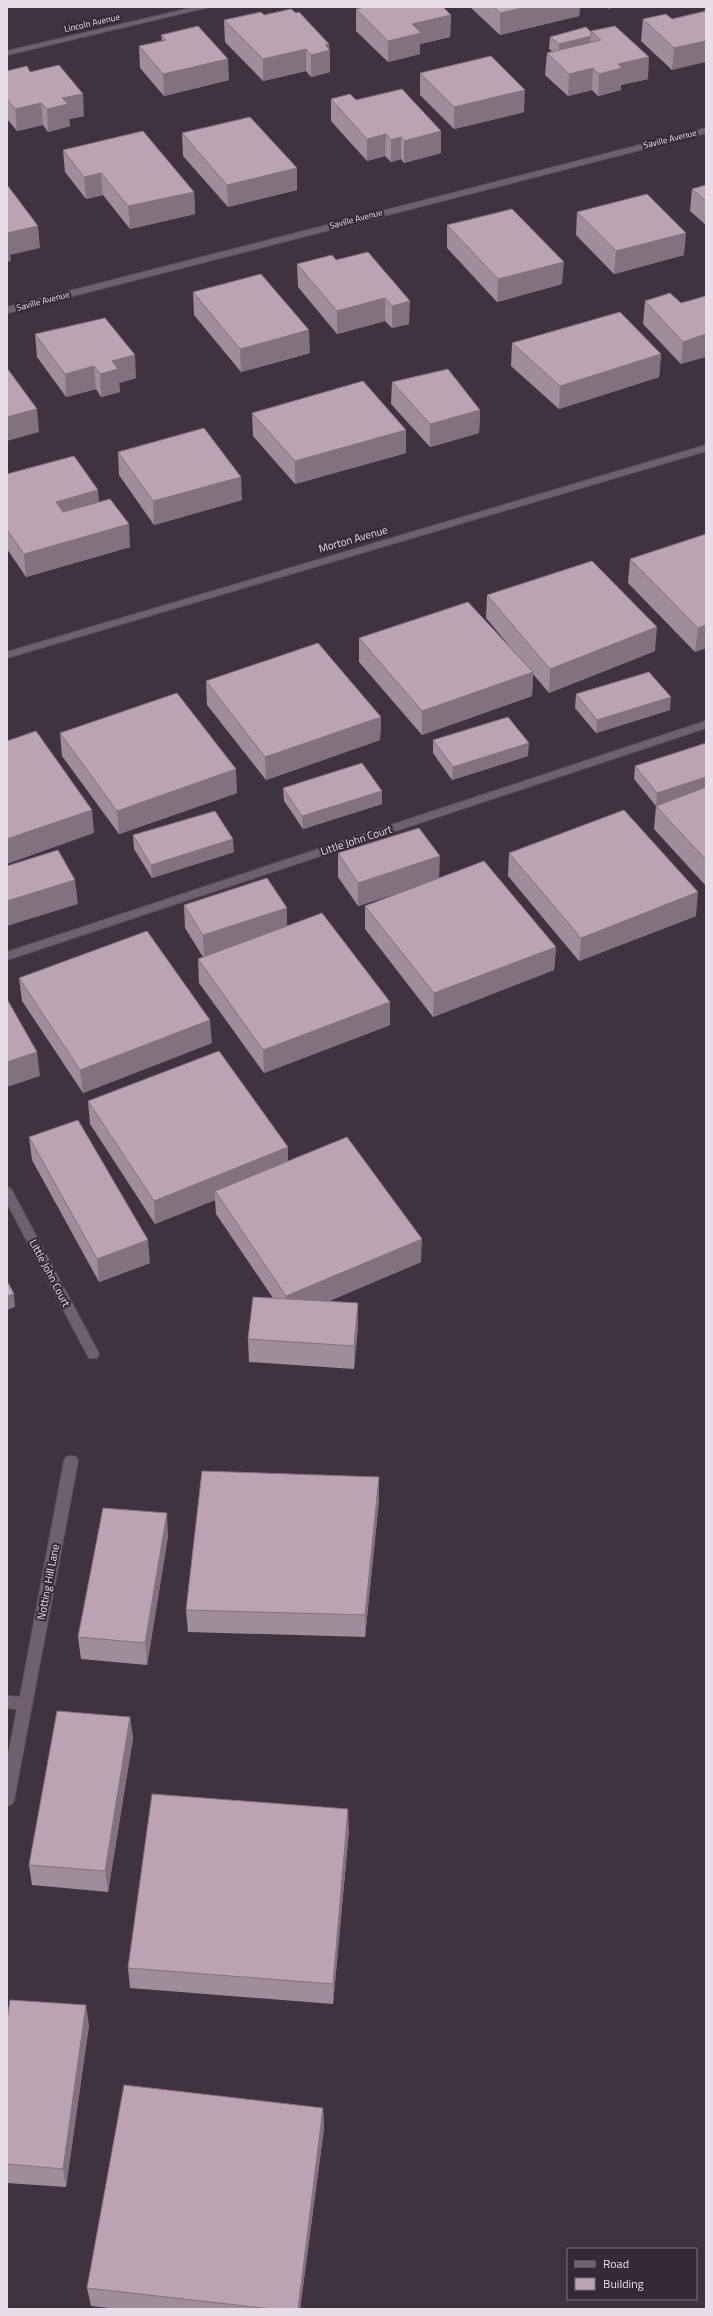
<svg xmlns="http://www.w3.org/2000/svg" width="713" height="2316" font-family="'Titillium Web',sans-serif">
	<rect width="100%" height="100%" fill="#413241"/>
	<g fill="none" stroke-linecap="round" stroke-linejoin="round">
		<defs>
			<g id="street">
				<polygon points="195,7 209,7 7,55 7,51"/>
				<polygon points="706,128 706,133 7,313 7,307"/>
				<polygon points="706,445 706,451 7,658 7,652"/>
				<polygon points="706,721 706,728 7,960 7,952"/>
				<polygon points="7,1187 11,1189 97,1350 99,1354 97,1358 89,1358 7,1203"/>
				<polygon points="71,1456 76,1457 78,1461 14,1800 12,1804 7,1806 7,1762 17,1709 7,1708 7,1696 20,1697 64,1461 66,1457"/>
			</g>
		</defs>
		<use href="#street" stroke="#5c505d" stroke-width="2"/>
		<use href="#street" fill="#705f71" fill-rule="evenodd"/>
	</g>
	<g fill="#a18c99">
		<polygon points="470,7 580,7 579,16 500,35"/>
		<polygon points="356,9 451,15 450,37 420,44 420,54 388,62 356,31"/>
		<polygon points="706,11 672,70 641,41 643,19 672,19"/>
		<polygon points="264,15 329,44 330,72 311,77 306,71 263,81 225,42 224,20"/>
		<polygon points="591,31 648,79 621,85 621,90 598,96 592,90 568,96 545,75 547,53 552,51 549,49 550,37"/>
		<polygon points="161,35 229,80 164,96 140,68 139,46 162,41"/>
		<polygon points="7,71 30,72 84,116 69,119 70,126 48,132 43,125 17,131 7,119"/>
		<polygon points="420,73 524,112 454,129 420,95"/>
		<polygon points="331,99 356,100 441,131 441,153 404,163 401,159 391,162 385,156 367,161 331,121"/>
		<polygon points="182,133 297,190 228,207 183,156"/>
		<polygon points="63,150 194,192 195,214 130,229 103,195 86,199 65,172"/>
		<polygon points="706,185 706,225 690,211 692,189"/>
		<polygon points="577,212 684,255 614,274 576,235"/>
		<polygon points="447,225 562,284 497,302 447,248"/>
		<polygon points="368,252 409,324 392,328 385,321 337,334 298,287 297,264 336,260"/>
		<polygon points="193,292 310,353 241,372 194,315"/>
		<polygon points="706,296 681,364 643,324 645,301 681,303"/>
		<polygon points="35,334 136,378 119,383 120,392 101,397 96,389 66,397 37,357"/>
		<polygon points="512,343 661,354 659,377 559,409 511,366"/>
		<polygon points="392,382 480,410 479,433 430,447 391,404"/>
		<polygon points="252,413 406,453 295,484 253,436"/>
		<polygon points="118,452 242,500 154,525 119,475"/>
		<polygon points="7,474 99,502 130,547 26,577 7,549"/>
		<polygon points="706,534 706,648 695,652 628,583 630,559"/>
		<polygon points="487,595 655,651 549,693 533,674 532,696 422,735 359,662 359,638 517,655 486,618"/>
		<polygon points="206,681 381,717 380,740 266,780 207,705"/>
		<polygon points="576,694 670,710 596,733 575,708"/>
		<polygon points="60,733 237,793 119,834 62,756"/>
		<polygon points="433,740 528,756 452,780 433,753"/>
		<polygon points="706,743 706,886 654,829 656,806 634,779 635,766"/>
		<polygon points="283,788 382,791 382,804 303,829 284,801"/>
		<polygon points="133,835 234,852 152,878 134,849"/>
		<polygon points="338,853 439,878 556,947 554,970 433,1017 365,929 365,906 401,892 358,906 338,877"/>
		<polygon points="509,853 696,916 579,961 508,876"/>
		<polygon points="184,905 287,926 390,1025 264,1073 199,983 198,959 203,957 185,928"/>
		<polygon points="19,978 212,1043 83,1093 22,1001"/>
		<polygon points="88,1101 288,1147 288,1161 421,1262 329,1301 358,1326 354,1369 249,1362 248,1339 273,1298 216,1214 215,1200 155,1224 90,1124"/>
		<polygon points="29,1137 150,1263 99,1282 32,1160"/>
		<polygon points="379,1500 365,1637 188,1632 186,1610"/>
		<polygon points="168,1536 147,1665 81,1659 78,1637"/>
		<polygon points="130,1717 133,1738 108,1892 32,1885 29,1865"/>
		<polygon points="349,1830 333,2004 130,1988 128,1968"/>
		<polygon points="7,2021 89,2025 66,2187 7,2183"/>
		<polygon points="323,2108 324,2128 300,2309 118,2309 91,2306 87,2288"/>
	</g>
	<g fill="#83727d">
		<polygon points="526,7 580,7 579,16 500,35 500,13"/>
		<polygon points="608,7 615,7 608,9"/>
		<polygon points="451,15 450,37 420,44 420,54 388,62 388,41 412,24"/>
		<polygon points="591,36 590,48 559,57 559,44"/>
		<polygon points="706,41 706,62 672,70 674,48"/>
		<polygon points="329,44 329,51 330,50 330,72 311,77 311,55 325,45"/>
		<polygon points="306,49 306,71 263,81 263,59"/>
		<polygon points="649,57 648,79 621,85 621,90 598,96 599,74 618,64"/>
		<polygon points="228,59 229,80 164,96 163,74"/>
		<polygon points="593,68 592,90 568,96 569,74"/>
		<polygon points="525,90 524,112 454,129 454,107"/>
		<polygon points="83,94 84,116 69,119 70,126 48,132 47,109 62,98"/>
		<polygon points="41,103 43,125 17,131 15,109"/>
		<polygon points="441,131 441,153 404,163 404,141"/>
		<polygon points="386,134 385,156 367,161 367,139"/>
		<polygon points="401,137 401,159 391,162 391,140"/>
		<polygon points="297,168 297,190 228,207 227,185"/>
		<polygon points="101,173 103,195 86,199 84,177"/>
		<polygon points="194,192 195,214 130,229 128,206"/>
		<polygon points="38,226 40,248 10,255 11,261 7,262 7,233"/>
		<polygon points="686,233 684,255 614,274 616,251"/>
		<polygon points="564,262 562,284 497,302 498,279"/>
		<polygon points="385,298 385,321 337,334 337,311"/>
		<polygon points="410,301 409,324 392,328 392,306"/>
		<polygon points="309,330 310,353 241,372 240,349"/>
		<polygon points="706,334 706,357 681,364 683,342"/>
		<polygon points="661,354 659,377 559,409 560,386"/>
		<polygon points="135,355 136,378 119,383 120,392 101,397 100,374 112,361"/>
		<polygon points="94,366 96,389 66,397 65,374"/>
		<polygon points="37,409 39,432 7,441 7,417"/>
		<polygon points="480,410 479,433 430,447 430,424"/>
		<polygon points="406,430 406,453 295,484 295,461"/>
		<polygon points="241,477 242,500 154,525 153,501"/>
		<polygon points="98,490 100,514 58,525 56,502"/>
		<polygon points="129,524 130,547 26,577 24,554"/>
		<polygon points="706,625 706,648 695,652 698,628"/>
		<polygon points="657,627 655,651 549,693 550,669"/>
		<polygon points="533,672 532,696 422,735 422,711"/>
		<polygon points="671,697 670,710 596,733 597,720"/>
		<polygon points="381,717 380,740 266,780 265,757"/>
		<polygon points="529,743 528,756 452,780 453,767"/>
		<polygon points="236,769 237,793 119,834 117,811"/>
		<polygon points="706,777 706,790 656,806 657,793"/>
		<polygon points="382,791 382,804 303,829 302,816"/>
		<polygon points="92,810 94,833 7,864 7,839"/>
		<polygon points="233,839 234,852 152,878 151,865"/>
		<polygon points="440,856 439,880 358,906 358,883"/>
		<polygon points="75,880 78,904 7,926 7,901"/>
		<polygon points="698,892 696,916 579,961 581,938"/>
		<polygon points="287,908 287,931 204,958 203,935"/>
		<polygon points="556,947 554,970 433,1017 434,993"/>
		<polygon points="390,1002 390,1025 264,1073 263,1050"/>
		<polygon points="210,1020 212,1043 83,1093 80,1070"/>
		<polygon points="37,1052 40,1076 7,1087 7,1062"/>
		<polygon points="288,1147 288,1170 215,1191 215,1200 155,1224 154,1201"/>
		<polygon points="422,1239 421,1262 287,1319 286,1296"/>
		<polygon points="148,1240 150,1263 99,1282 97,1259"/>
		<polygon points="14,1294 15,1307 7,1310 7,1296"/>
		<polygon points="358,1303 358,1326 354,1369 354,1346"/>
		<polygon points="379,1477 379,1500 365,1637 365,1615"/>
		<polygon points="167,1513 168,1536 147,1665 145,1643"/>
		<polygon points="130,1717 133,1738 108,1892 105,1871"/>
		<polygon points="348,1809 349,1830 333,2004 333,1984"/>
		<polygon points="86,2005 89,2025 66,2187 63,2169"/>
		<polygon points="323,2108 324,2128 300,2309 298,2309"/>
	</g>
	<g fill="#bba3b2" stroke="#83727d">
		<polygon points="365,7 443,7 451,15 412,24 421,33 388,41 356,9"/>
		<polygon points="494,7 526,7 500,13"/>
		<polygon points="291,9 296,13 299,12 329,44 325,45 330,50 311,55 306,49 263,59 224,20 261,12 264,15"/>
		<polygon points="706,11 706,41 674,48 643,19 666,14 672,19"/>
		<polygon points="198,26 228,59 163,74 139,46 166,40 161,35"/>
		<polygon points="615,26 649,57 618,64 622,68 599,74 593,68 569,74 547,53 601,40 591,31"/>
		<polygon points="586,27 591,32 591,36 559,44 550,37"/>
		<polygon points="491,56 525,90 454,107 420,73"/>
		<polygon points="59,65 83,94 62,98 68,104 47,109 41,103 15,109 7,99 7,71 27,66 30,72"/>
		<polygon points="402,89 441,131 404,141 401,137 391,140 386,134 367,139 331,99 350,94 356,100"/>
		<polygon points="250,117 297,168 227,185 182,133"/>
		<polygon points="143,131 194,192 128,206 101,173 84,177 63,150"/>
		<polygon points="706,185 706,201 692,189"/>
		<polygon points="8,186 38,226 7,233 7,187"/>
		<polygon points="647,194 686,233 616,251 577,212"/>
		<polygon points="512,209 564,262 498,279 447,225"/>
		<polygon points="368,252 410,301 392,306 385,298 337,311 297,264 332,255 336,260"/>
		<polygon points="261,274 309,330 240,349 193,292"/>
		<polygon points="670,293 681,303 706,296 706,334 683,342 645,301"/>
		<polygon points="620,312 661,354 560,386 512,343"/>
		<polygon points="105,318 135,355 112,361 118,369 100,374 94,366 65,374 35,334"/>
		<polygon points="7,368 37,409 7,417"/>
		<polygon points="448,369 480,410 430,424 392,382"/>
		<polygon points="363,381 406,430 295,461 252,413"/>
		<polygon points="204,428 241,477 153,501 118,452"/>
		<polygon points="74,456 98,490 56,502 63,512 110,499 129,524 24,554 7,530 7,474"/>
		<polygon points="706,534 706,625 698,628 630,559"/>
		<polygon points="592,561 657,627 550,669 487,595"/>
		<polygon points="468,602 533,672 422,711 359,638"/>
		<polygon points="318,643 381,717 265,757 206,681"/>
		<polygon points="649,672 671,697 597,720 576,694"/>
		<polygon points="177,693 236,769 117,811 60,733"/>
		<polygon points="508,717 529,743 453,767 433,740"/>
		<polygon points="36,731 92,810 7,839 7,741"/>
		<polygon points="706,743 706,777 657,793 635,766"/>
		<polygon points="362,763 382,791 302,816 283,788"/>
		<polygon points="706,787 706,860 656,806"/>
		<polygon points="624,810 698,892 581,938 509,853"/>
		<polygon points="215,811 233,839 151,865 133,835"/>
		<polygon points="419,828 440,856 358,883 338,853"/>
		<polygon points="58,850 75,880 7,901 7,866"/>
		<polygon points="484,861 556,947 434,993 365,906"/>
		<polygon points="267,878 287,908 203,935 184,905"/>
		<polygon points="322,913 390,1002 263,1050 198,959"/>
		<polygon points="147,931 210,1020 80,1070 19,978"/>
		<polygon points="7,999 37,1052 7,1062"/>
		<polygon points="219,1051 288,1147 154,1201 88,1101"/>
		<polygon points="78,1120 148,1240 97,1259 29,1137"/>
		<polygon points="347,1137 422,1239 286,1296 215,1191"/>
		<polygon points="7,1281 14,1294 7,1296"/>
		<polygon points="253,1297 358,1303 354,1346 248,1339"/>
		<polygon points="202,1471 379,1477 365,1615 186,1610"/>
		<polygon points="103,1508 167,1513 145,1643 78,1637"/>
		<polygon points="57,1711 130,1717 105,1871 29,1865"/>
		<polygon points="152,1794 348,1809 333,1984 128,1968"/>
		<polygon points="10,2000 86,2005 63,2169 7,2164 7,2021"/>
		<polygon points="124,2085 323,2108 298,2309 272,2309 87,2288"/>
	</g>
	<g text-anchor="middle" stroke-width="4" stroke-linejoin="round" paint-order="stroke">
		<g font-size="9" fill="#e6dde7" stroke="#362837">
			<text transform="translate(92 23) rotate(-13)" y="3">Lincoln Avenue</text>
			<text transform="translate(670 139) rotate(-14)" y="3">Saville Avenue</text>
			<text transform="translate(356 219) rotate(-15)" y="3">Saville Avenue</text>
			<text transform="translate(43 301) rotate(-15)" y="3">Saville Avenue</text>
		</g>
		<g font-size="11" fill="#e6dde7" stroke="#362837">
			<text transform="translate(353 539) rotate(-16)" y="4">Morton Avenue</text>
			<text transform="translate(356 840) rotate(-18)" y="4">Little John Court</text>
			<text transform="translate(50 1273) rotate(62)" y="4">Little John Court</text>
			<text transform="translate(48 1582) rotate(-79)" y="4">Notting Hill Lane</text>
		</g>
	</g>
	<rect width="713" height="2316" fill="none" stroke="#e6dde7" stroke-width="16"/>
	<rect x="567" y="2248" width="130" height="52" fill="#362837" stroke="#7c707d"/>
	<rect x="575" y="2261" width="20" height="6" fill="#705f71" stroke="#7c707d"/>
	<text x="603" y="2268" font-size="12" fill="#e6dde7">Road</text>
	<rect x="575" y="2278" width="20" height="12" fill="#bba3b2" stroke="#7c707d"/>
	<text x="603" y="2288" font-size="12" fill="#e6dde7">Building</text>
</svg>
